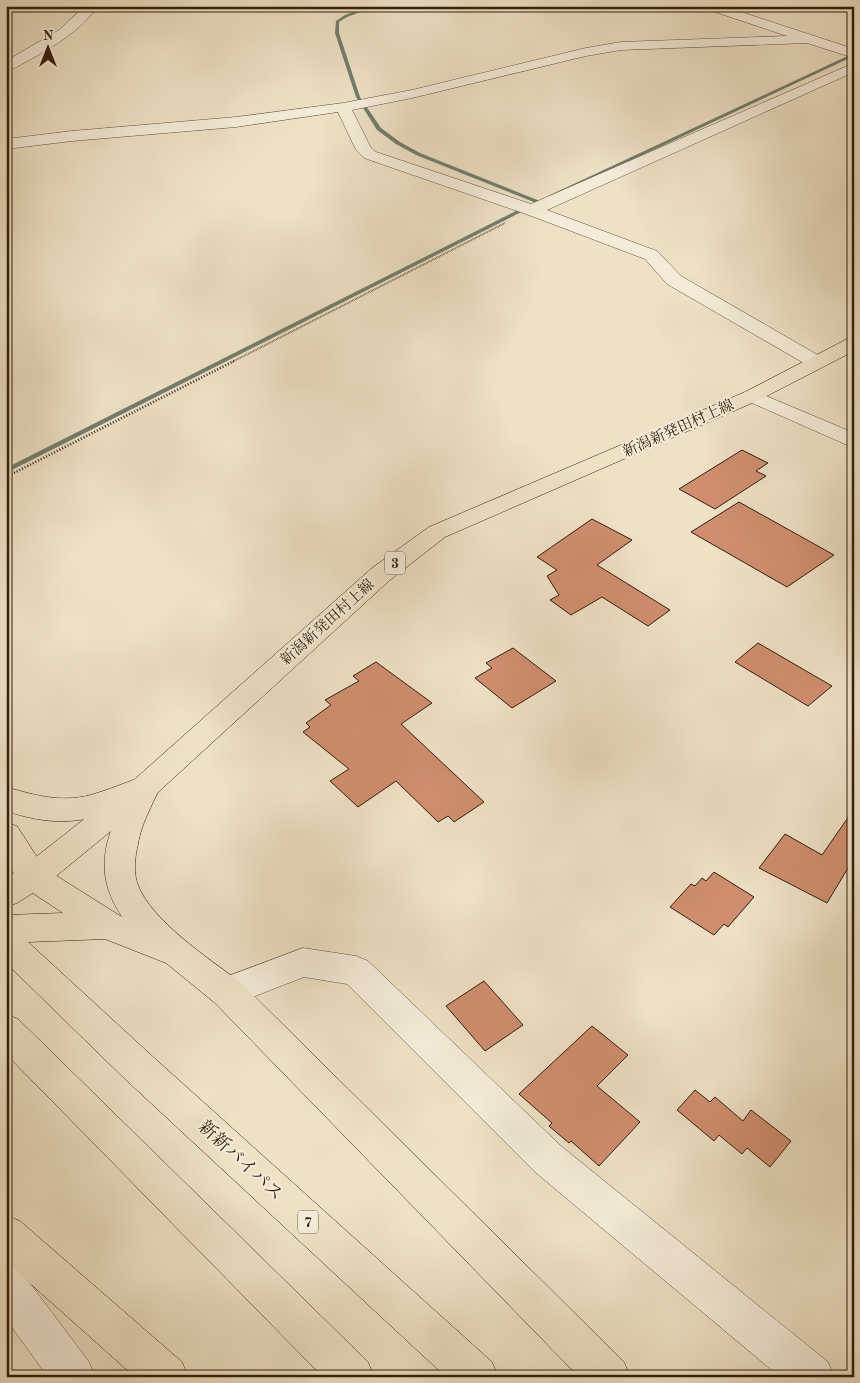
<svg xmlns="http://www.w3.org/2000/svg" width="860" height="1383" font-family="'Old Standard TT','Noto Serif JP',serif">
	<rect width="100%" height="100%" fill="#eee1c5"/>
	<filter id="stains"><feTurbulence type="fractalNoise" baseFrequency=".004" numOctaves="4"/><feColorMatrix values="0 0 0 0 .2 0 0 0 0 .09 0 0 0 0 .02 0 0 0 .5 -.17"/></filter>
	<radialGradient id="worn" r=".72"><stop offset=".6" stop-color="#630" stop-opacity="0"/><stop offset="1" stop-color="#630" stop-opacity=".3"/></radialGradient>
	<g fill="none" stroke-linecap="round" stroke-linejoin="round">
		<g fill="#717e6e" fill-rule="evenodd">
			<polygon points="370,6 376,6 347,17 339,22 339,33 360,97 381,128 400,142 420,153 540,201 540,203 536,203 416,155 396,144 377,130 356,97 335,33 336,21 345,15"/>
			<polygon points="854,53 854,56 553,197 548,196"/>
			<polygon points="526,206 531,207 6,473 6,468"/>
		</g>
	</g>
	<g fill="#d08e6f" stroke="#331e0b">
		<polygon points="742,450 768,463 756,471 766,476 715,509 679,489"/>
		<polygon points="739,502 834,555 787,587 691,532"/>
		<polygon points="592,519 632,540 597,565 670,610 648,626 602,597 571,615 550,600 559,595 547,576 557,570 537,557"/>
		<polygon points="758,643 832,686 808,706 735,662"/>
		<polygon points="513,648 556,681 512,708 475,678 492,668 486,663"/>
		<polygon points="376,662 432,703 401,724 484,802 454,822 448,816 438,822 396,781 358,807 330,781 349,769 303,732 310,727 306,723 331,705 325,700 359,681 353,676"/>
		<polygon points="854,809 854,858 827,903 759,868 785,834 822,855"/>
		<polygon points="714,872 754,897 728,927 724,924 714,935 670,907 691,884 695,886 702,878 706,881"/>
		<polygon points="484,981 523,1025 485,1051 446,1006"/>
		<polygon points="592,1026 628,1055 597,1086 640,1122 599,1166 571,1141 569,1143 549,1126 552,1123 519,1094"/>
		<polygon points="695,1090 710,1102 715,1097 743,1121 751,1110 791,1141 770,1167 747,1148 742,1154 719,1135 714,1141 677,1110"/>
	</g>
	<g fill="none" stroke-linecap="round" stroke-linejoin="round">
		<defs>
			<g id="minor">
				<path d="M85,6H98C81,30 56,45 31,59C23,63 15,69 6,71V61L59,30Z"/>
				<polygon points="704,6 723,6 854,49 854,58 807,43 621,50 586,56 412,98 352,110 371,148 376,152 531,204 854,63 854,72 547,210 657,251 681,276 823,358 826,362 823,366 816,368 809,366 667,284 645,259 526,214 364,158 356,150 338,112 236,127 72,141 6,149 6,139 72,131 236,117 343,103 412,90 586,48 621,42 787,36 706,9"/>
				<polygon points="752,390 854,433 854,448 745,400 741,396 745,392"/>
				<polygon points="303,948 356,956 368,961 561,1146 828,1362 834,1377 780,1377 535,1172 347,984 304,977 227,1007 215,1003 210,992 215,981"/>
				<polygon points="6,1264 20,1270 89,1362 95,1377 48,1377 6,1319"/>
			</g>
			<polygon id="major" points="854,337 854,351 759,400 445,537 390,580 155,795 44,886 17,903 6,907 6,878 22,868 135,779 372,568 429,527 745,392 847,339"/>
			<g id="highway">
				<path d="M145,776L155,779L160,787C152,806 141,824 138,844C135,856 133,873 138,885C150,919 210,960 239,981L624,1362L630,1377H579L215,1003L166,963L105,939L28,942L151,1055L492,1362L498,1377H446L125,1079L6,963V915L63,913L22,886L6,861V823L17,826L44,868L122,917C97,879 101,849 120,809C78,825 49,825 6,811V787C37,796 65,804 97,793C114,788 129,781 145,776Z"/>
				<polygon points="6,1014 18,1019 368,1362 374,1377 323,1377 6,1054"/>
				<polygon points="6,1215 20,1221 182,1362 188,1377 135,1377 6,1262"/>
			</g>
		</defs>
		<use href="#minor" stroke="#624f3a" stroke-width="1"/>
		<use href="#major" stroke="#331e0b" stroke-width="1"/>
		<use href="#highway" stroke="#331e0b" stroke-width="1"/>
		<polyline stroke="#331e0b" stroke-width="2" stroke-dasharray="0.5 1" stroke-linecap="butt" points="232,362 505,223"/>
		<polyline stroke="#331e0b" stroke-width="2.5" stroke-dasharray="1 2" stroke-linecap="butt" points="6,477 234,361"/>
		<use href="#minor" fill="#f4ecd9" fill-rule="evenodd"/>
		<use href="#major" fill="#eee1c5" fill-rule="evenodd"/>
		<use href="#highway" fill="#eee1c5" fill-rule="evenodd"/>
	</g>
	<g text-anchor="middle" stroke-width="4" stroke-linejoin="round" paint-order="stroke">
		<g fill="#f4ecd9" stroke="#6d5c49" stroke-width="1">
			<rect x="385" y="551.5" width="20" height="23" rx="4"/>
			<rect x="298" y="1210.5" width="20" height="23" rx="4"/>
		</g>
		<g font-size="14" font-weight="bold" fill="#331e0b">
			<text x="395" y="568">3</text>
			<text x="308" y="1227">7</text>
		</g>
		<g font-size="15" fill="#331e0b" stroke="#f4ecd9">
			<text transform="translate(678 428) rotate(-24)" y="5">新潟新発田村上線</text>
			<text transform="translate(327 622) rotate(-42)" y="5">新潟新発田村上線</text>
		</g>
		<g font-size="18" fill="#331e0b" stroke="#f4ecd9">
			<text transform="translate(241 1160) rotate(43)" y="6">新新バイパス</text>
		</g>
	</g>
	<rect width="860" height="1383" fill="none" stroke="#eee1c5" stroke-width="25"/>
	<rect x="8" y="8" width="845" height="1368" fill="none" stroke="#331e0b" stroke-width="2.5"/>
	<rect x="12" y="12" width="835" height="1358" fill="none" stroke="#331e0b"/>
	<g transform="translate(48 48)" stroke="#f4ecd9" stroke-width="4" paint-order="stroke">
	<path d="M0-4L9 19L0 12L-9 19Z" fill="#331e0b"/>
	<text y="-8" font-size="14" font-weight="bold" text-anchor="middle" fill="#331e0b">N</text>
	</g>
	<rect width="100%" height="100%" filter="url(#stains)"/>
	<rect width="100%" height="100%" fill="url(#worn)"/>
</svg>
